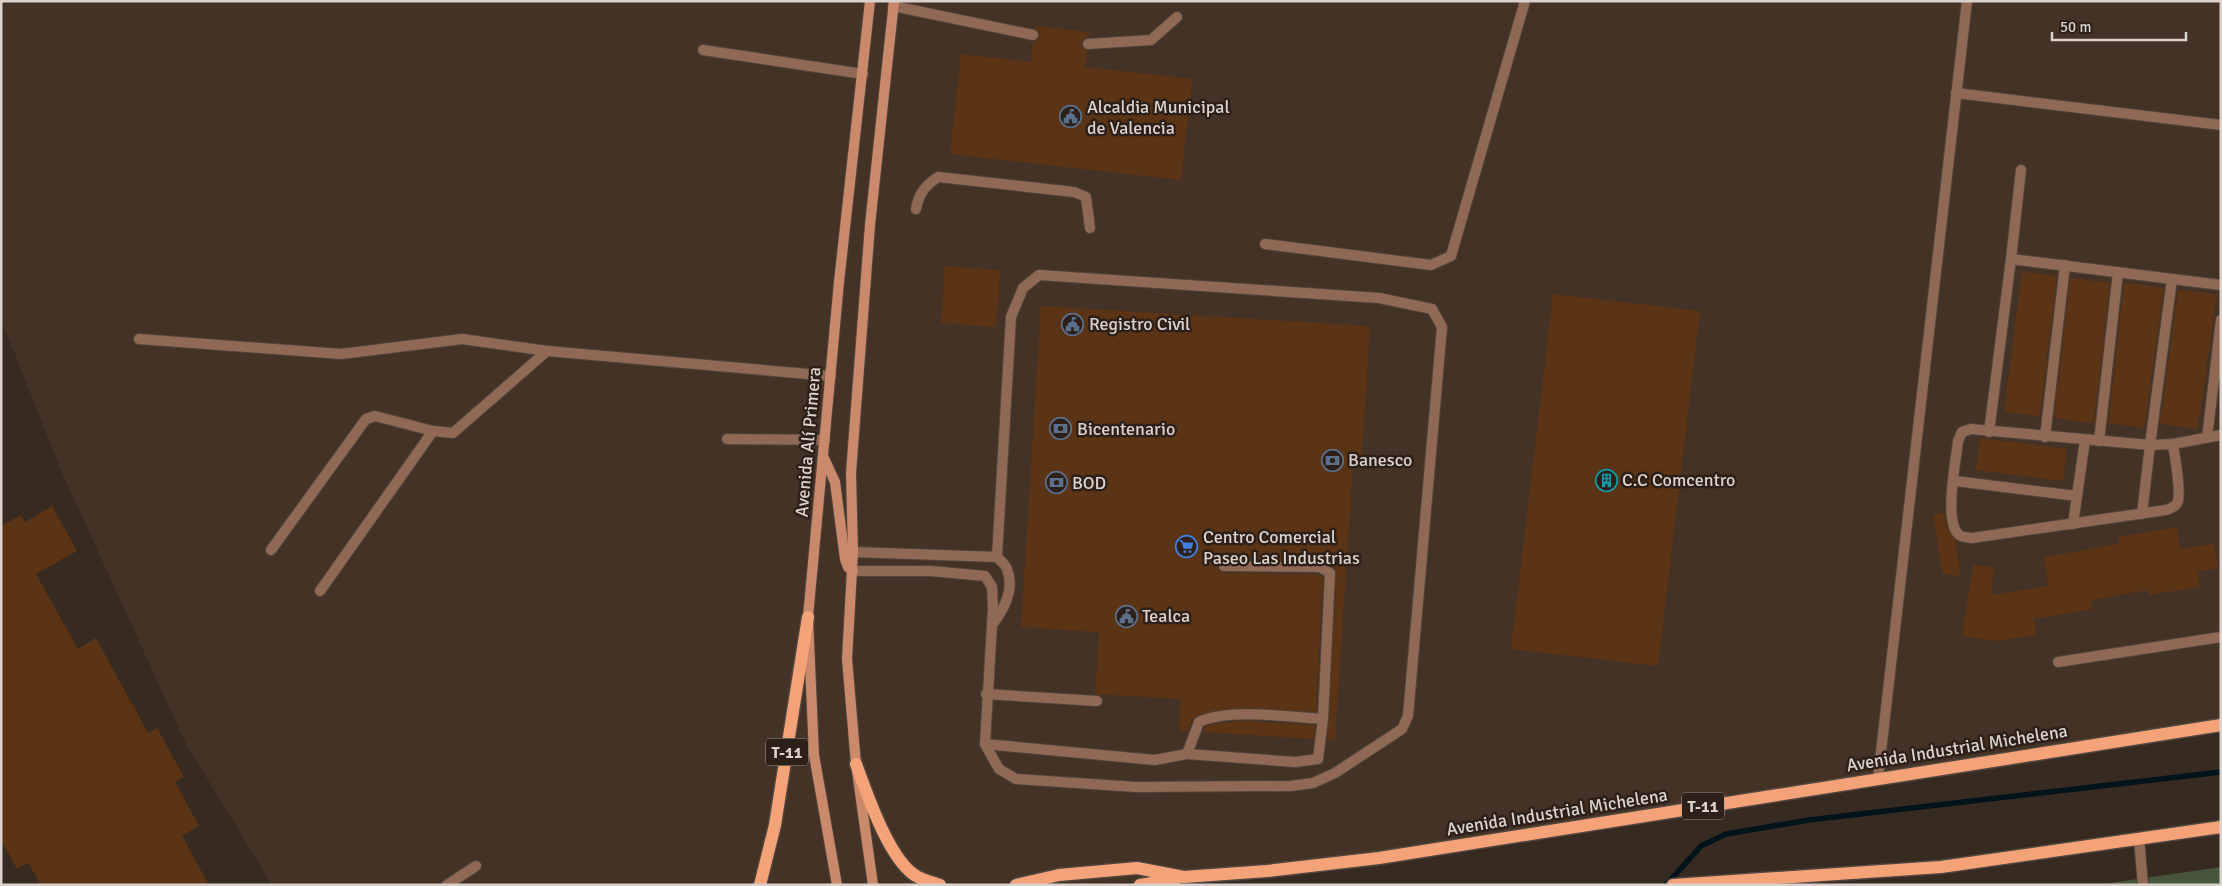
<svg xmlns="http://www.w3.org/2000/svg" width="2222" height="886" font-family="Signika,sans-serif">
	<rect width="100%" height="100%" fill="#372a21"/>
	<polygon fill="#453226" points="1,1 2221,1 2221,725 1379,858 1184,877 1093,885 272,885 186,744 63,475 1,319"/>
	<polygon fill="#46553b" points="2221,867 2221,885 2110,885 2110,883"/>
	<g fill="none" stroke-linecap="round" stroke-linejoin="round">
		<polyline stroke="#03131b" stroke-width="5.5" points="1666,885 1701,846 1726,834 1809,820 2221,772"/>
	</g>
	<g fill="#5b3315">
		<polygon points="1034,26 1089,32 1089,37 1084,39 1081,44 1083,48 1087,51 1085,67 1192,79 1181,180 950,154 961,54 1031,62 1033,42 1038,40 1040,36"/>
		<polygon points="945,266 1000,270 996,327 941,323"/>
		<polygon points="2022,272 2057,276 2040,416 2004,412"/>
		<polygon points="2070,278 2110,283 2094,422 2091,423 2054,418"/>
		<polygon points="2129,283 2164,288 2144,428 2108,423 2124,284"/>
		<polygon points="2178,290 2217,294 2198,429 2160,424"/>
		<polygon points="1553,294 1700,311 1658,666 1511,649"/>
		<polygon points="1041,306 1370,326 1361,466 1353,465 1335,740 1327,740 1337,573 1334,567 1323,561 1224,559 1220,560 1217,565 1218,570 1224,573 1318,574 1323,577 1316,712 1259,708 1225,709 1196,716 1193,719 1188,731 1179,731 1181,699 1095,694 1099,632 1021,627"/>
		<polygon points="1980,438 2067,449 2063,481 1976,470"/>
		<polygon points="52,506 77,551 36,574 78,649 96,638 148,733 157,728 184,777 175,782 199,826 182,836 209,885 41,885 28,863 17,869 1,840 1,526 21,515 25,522"/>
		<polygon points="1945,513 1947,528 1955,540 1960,576 1942,574 1933,515"/>
		<polygon points="2177,527 2180,549 2214,544 2218,568 2198,572 2200,587 2148,595 2148,590 2091,600 2093,609 2034,619 2036,635 1995,641 1962,636 1973,565 1994,567 1991,595 2048,586 2044,557 2119,544 2118,537"/>
		<polygon points="1242,721 1315,725 1314,739 1203,732 1204,727 1213,724"/>
	</g>
	<g fill="none" stroke-linecap="round" stroke-linejoin="round">
		<defs>
			<g id="lane">
				<polyline points="893,6 1033,35"/>
				<polyline points="1088,44 1151,40 1177,17"/>
				<polyline points="703,50 863,74"/>
				<polyline points="1956,93 2221,125"/>
				<path d="M916,209C919,193 925,186 938,177L1074,192L1086,197L1090,228"/>
				<polyline points="1265,244 1431,265 1451,256 1525,1"/>
				<polyline points="2011,259 2021,170"/>
				<polyline points="2172,279 2150,445 2173,444 2221,435"/>
				<polyline points="139,339 341,354 462,339 547,351 831,376"/>
				<polyline points="1989,432 2011,259 2221,285"/>
				<polyline points="2045,437 2065,265"/>
				<polyline points="2207,438 2221,320"/>
				<polyline points="727,439 825,440"/>
				<polyline points="2099,441 2118,272"/>
				<polyline points="1955,481 2077,496"/>
				<path d="M2142,514L2150,445L1971,429L1962,432L1958,441C1956,461 1944,519 1958,534C1962,538 1967,537 1972,538L2166,510C2171,508 2176,507 2178,501C2181,487 2175,459 2173,444"/>
				<polyline points="2073,524 2085,440"/>
				<polyline points="271,550 366,419 375,416 433,431 453,433 547,351"/>
				<polyline points="853,571 931,571 985,576 992,587 993,608 985,744 999,769 1016,779 1136,787 1291,786 1313,783 1335,773 1402,729 1408,716 1442,327 1432,309 1379,298 1039,275 1023,288 1011,317 997,557 853,552"/>
				<polyline points="320,591 433,431"/>
				<path d="M992,625C1004,609 1015,590 1007,569C1006,565 1000,560 997,557"/>
				<polyline points="2058,662 2221,637"/>
				<polyline points="986,694 1097,701"/>
				<path d="M985,744L1155,760L1187,754L1199,722C1229,708 1288,717 1323,719L1330,573L1320,567L1224,566"/>
				<polyline points="1187,754 1295,762 1318,759 1323,719"/>
				<polyline points="2139,838 2143,885"/>
				<polyline points="447,885 476,866"/>
			</g>
			<polyline id="street" points="1878,778 1967,1"/>
			<g id="secondary">
				<polyline points="824,458 835,482 845,559 848,567 853,571"/>
				<polyline points="837,885 814,755 808,617 839,282 870,1"/>
				<polyline points="873,885 856,764 847,659 853,552 851,473 870,225 894,1"/>
			</g>
			<g id="primary">
				<path d="M856,764C867,794 890,863 918,877C925,881 933,882 940,885"/>
				<polyline points="760,885 775,825 808,617"/>
				<polyline points="1016,885 1059,875 1137,868 1184,877 1267,871 1379,858 2221,725"/>
				<polyline points="1140,885 1176,879"/>
				<polyline points="1673,885 1941,867 2221,827"/>
			</g>
		</defs>
		<use href="#lane" stroke="#51453d" stroke-width="12"/>
		<use href="#street" stroke="#51453d" stroke-width="12"/>
		<use href="#secondary" stroke="#51453d" stroke-width="12"/>
		<use href="#primary" stroke="#51453d" stroke-width="15"/>
		<use href="#lane" stroke="#906955" stroke-width="10"/>
		<use href="#street" stroke="#906955" stroke-width="10"/>
		<use href="#secondary" stroke="#c9896a" stroke-width="10"/>
		<use href="#primary" stroke="#f4a379" stroke-width="12"/>
	</g>
	<defs>
		<symbol id="civic-ring" viewBox="-11 -11 22 22"><circle r="9.5" fill="#2d2018" stroke="#5c6f8a" stroke-width="1.5"/><path d="M-.6-6.5H3V-4.5H.6V-3L4-1V1h2V6H-6V1h2V-1L-.6-3ZM-1.2 2.5V6h2.4V2.5Z" fill="#5c6f8a"/></symbol>
		<symbol id="bank-ring" viewBox="-11 -11 22 22"><circle r="9.5" fill="#2d2018" stroke="#5c6f8a" stroke-width="1.5"/><path d="M-6-4H6V4H-6ZM0-2.3a2.3 2.3 0 1 0 0 4.6a2.3 2.3 0 1 0 0-4.6Z" fill="#5c6f8a"/></symbol>
		<symbol id="building-ring" viewBox="-11 -11 22 22"><circle r="9.5" fill="#2d2018" stroke="#0f9aa8" stroke-width="1.5"/><path d="M-4-6H4V6H1V3H-1V6H-4ZM-2.5-4.3h1.7v1.8h-1.7ZM.8-4.3h1.7v1.8H.8ZM-2.5-1h1.7V.8h-1.7ZM.8-1h1.7V.8H.8Z" fill="#0f9aa8"/></symbol>
		<symbol id="supermarket-ring" viewBox="-11 -11 22 22"><circle r="9.5" fill="#2d2018" stroke="#3f7fe0" stroke-width="1.5"/><path d="M-6-5.5h2.5l.6 2H6L4.5 2H-2.5L-4.4-4H-6ZM-1.5 3.2a1.3 1.3 0 1 0 .1 0ZM3 3.2a1.3 1.3 0 1 0 .1 0Z" fill="#3f7fe0"/></symbol>
	</defs>
	<g fill-rule="evenodd">
		<use href="#civic-ring" x="1058" y="104" width="25" height="25"/>
		<use href="#civic-ring" x="1060" y="312" width="25" height="25"/>
		<use href="#bank-ring" x="1048" y="416" width="25" height="25"/>
		<use href="#bank-ring" x="1320" y="448" width="25" height="25"/>
		<use href="#building-ring" x="1594" y="468" width="25" height="25"/>
		<use href="#bank-ring" x="1044" y="470" width="25" height="25"/>
		<use href="#supermarket-ring" x="1174" y="534" width="25" height="25"/>
		<use href="#civic-ring" x="1114" y="604" width="25" height="25"/>
	</g>
	<g text-anchor="middle" stroke-width="5" stroke-linejoin="round" paint-order="stroke">
		<g fill="#2d2018" stroke="#a79d97" stroke-width="1">
			<rect x="766" y="738.5" width="42" height="27" rx="4"/>
			<rect x="1682" y="792.5" width="42" height="27" rx="4"/>
		</g>
		<g font-size="16" font-weight="bold" fill="#dbd2cd">
			<text x="787" y="758">T-11</text>
			<text x="1703" y="812">T-11</text>
		</g>
		<g font-size="18" fill="#dbd2cd" stroke="#2d2018" text-anchor="start">
			<text x="1087" y="113">Alcaldia Municipal<tspan x="1087" dy="21">de Valencia</tspan></text>
			<text x="1089" y="330">Registro Civil</text>
			<text x="1077" y="435">Bicentenario</text>
			<text x="1348" y="466">Banesco</text>
			<text x="1622" y="486">C.C Comcentro</text>
			<text x="1072" y="489">BOD</text>
			<text x="1203" y="543">Centro Comercial<tspan x="1203" dy="21">Paseo Las Industrias</tspan></text>
			<text x="1142" y="622">Tealca</text>
		</g>
		<g font-size="18" fill="#dbd2cd" stroke="#2d2018">
			<text transform="translate(808 442) rotate(-85)" y="6">Avenida Alí Primera</text>
			<text transform="translate(1957 748) rotate(-9)" y="6">Avenida Industrial Michelena</text>
			<text transform="translate(1557 812) rotate(-9)" y="6">Avenida Industrial Michelena</text>
		</g>
	</g>
	<rect width="2222" height="886" fill="none" stroke="#dbd2cd" stroke-width="5"/>
	<path d="M2052 32v8h134v-8" fill="none" stroke="#dbd2cd" stroke-width="2.5"/>
	<text x="2060" y="32" font-size="15" fill="#dbd2cd" stroke="#2d2018" stroke-width="4" paint-order="stroke">50 m</text>
</svg>
